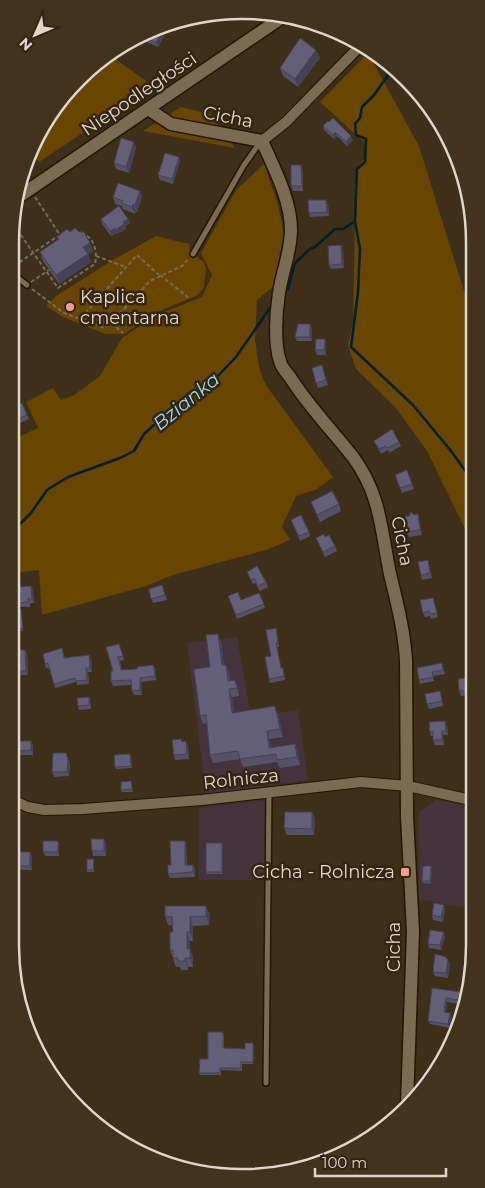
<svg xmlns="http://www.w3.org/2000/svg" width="485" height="1188" font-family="Montserrat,sans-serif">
	<rect width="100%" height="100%" fill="#3d2f19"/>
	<g fill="#44333d">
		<polygon points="237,637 251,717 298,710 308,780 206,794 187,643"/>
		<polygon points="264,800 269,805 269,880 199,880 199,808"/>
		<polygon points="436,800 475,807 475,910 419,899 419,812"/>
	</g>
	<g fill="#684500">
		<polygon points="368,53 419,146 473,320 474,547 427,451 396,408 356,369 348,346 353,322 356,169 365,158 365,143 320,102"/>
		<polygon points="111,56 153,86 39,162 29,155 68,89"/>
		<polygon points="181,107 210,114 235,148 143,131"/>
		<polygon points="264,164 278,204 284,234 273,287 257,300 255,340 259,367 263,379 268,388 333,477 317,489 296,496 282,527 290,540 266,550 173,575 146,586 42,615 39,570 13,573 10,634 10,441 38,428 26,402 53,388 61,400 74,395 100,376 122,338 157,315 202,297 212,275 201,253 236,190"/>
		<polygon points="156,236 189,244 190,252 204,262 206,269 204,287 198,295 155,313 124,334 105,334 63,317 46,306 56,296 111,261"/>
	</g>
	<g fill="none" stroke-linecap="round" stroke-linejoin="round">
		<g stroke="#00202c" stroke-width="2.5">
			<polyline points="355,221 360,249 358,292 351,347 413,405 451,451 474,483"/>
			<polyline points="288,289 295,263 310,249 315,247 335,229 343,229 355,221 357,169 365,162 366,139 356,135 355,124 360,118 362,107 374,95 388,75 387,68 368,51 370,49"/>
			<polyline points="10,527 17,527 31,513 47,490 68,477 120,458 134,451 144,434 153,426 177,406 215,379 236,357 272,305"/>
		</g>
		<defs>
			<g id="lane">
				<polyline points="193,254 244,165 261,141"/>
				<polyline points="10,272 27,285"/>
				<polyline points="266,1083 269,793"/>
			</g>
			<g id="street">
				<polyline points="262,141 286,122 362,44"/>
				<polyline points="10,799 28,807 44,810 83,809 202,800 361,782 408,786 475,801"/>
			</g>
			<g id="secondary">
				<path d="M148,109L171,124L262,141C274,168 291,200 291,230C291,252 282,272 279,293C276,312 274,344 280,361C281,367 286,372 290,377C308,406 332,430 353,457C381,495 381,530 390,574C397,603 404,630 406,660L407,816L413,932L407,1104"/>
				<polyline points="17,198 281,18"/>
			</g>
		</defs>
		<use href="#lane" stroke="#241602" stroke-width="8"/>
		<use href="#street" stroke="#241602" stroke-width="12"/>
		<use href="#secondary" stroke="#241602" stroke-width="15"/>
		<g stroke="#776b58" stroke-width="2" stroke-dasharray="4 2.5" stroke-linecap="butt">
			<polyline points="35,197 60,235"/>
			<path d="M13,224L58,288L95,264C97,253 96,239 83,234"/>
			<polyline points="96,256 126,267"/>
			<polyline points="14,266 58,236"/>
			<polyline points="160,275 189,298"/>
			<polyline points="31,282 49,270"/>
			<polyline points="32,289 64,313 104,328 109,325 150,281 182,266 188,259"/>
			<polyline points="81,318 137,255 159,275"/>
			<polyline points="111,323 123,333"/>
		</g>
		<use href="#lane" stroke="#7b6b53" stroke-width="5"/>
		<use href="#street" stroke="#7b6b53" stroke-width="10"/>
		<use href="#secondary" stroke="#7b6b53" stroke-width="12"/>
	</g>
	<g fill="#555268">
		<polygon points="164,36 158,47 147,42 146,37"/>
		<polygon points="320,58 298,87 283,76 280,68"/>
		<polygon points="329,122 353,140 347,146 337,136 334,139 324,130 323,126"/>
		<polygon points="136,148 129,173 116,169 114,163"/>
		<polygon points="180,161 173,184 160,180 158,175"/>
		<polygon points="303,170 303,191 293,191 291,186"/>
		<polygon points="140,191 142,197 137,212 136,211 135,214 123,209 122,206 115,204 113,197"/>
		<polygon points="328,204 329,216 310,217 309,213"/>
		<polygon points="101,219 128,219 130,223 125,226 126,229 117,234 116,233 111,236 102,224"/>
		<polygon points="70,232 90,243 93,251 88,255 91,262 59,284 43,261 40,252 58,240 57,237"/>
		<polygon points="343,250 344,268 331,269 329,265"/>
		<polygon points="472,301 473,301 473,320 466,313 465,309 467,307 465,304"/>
		<polygon points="310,324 312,329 312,341 297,341 295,337"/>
		<polygon points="325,339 326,343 326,355 317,355 315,350"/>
		<polygon points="322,365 328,385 318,388 312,368"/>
		<polygon points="22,403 29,419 16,425 11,414"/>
		<polygon points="374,441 399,442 401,446 389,453 388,450 381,454"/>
		<polygon points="407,470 414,489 402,493 395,475"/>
		<polygon points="311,502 339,504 341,511 320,522"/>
		<polygon points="414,515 419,519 422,535 409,537 407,532"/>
		<polygon points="291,520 309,532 310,536 300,541"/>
		<polygon points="325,537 335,546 337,551 325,557 316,538"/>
		<polygon points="428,560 432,578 422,580 421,575"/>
		<polygon points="247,572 266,582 268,587 260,591 255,583 253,584"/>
		<polygon points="162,585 167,600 153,603 149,589"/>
		<polygon points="31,586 33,590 34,603 30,603 30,607 20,607 18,603"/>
		<polygon points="259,593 265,608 237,619 228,596 241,600"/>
		<polygon points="433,598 438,617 431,619 430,616 425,617 423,613"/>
		<polygon points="21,609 23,631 15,632 14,629"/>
		<polygon points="276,628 279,647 277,647 281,668 284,672 285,680 270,683 269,679 271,656"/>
		<polygon points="218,634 221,642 224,665 226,665 229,672 230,681 235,680 238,688 239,696 232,697 234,713 278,713 283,737 269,739 271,748 298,752 300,765 280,768 277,762 243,767 240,759 213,763 210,755 207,723 203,724 200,716 210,667"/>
		<polygon points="119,644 124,660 120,661 122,670 137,669 153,665 155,669 156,680 141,682 142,695 134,695 132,691 132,685 113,686 111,681"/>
		<polygon points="25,650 27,654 28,675 22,675 20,677 15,675 14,670"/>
		<polygon points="63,652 65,658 91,659 92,672 88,672 89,684 77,685 76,682 55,688 49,668 46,668 45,664"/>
		<polygon points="443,667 445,674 433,676 434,681 420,684 417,668"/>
		<polygon points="469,683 470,695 461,696 459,691"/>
		<polygon points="441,695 443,706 429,709 427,704"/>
		<polygon points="89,697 90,701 91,709 79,710 78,706"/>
		<polygon points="447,726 448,735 443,735 444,745 435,745 433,740 433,736 431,736 430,732"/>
		<polygon points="31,741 33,745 33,755 20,755 18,751"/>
		<polygon points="182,742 188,746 189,759 175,760 174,755"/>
		<polygon points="131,756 132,768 116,769 115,767"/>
		<polygon points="68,757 70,765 69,776 54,777 52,772"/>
		<polygon points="131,781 133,792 122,792 121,790"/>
		<polygon points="312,812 315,819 314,835 287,835 284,828"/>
		<polygon points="104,839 106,844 106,856 93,856 92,851"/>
		<polygon points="58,841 59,845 59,856 45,856 43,852"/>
		<polygon points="185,841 186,845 187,865 193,865 195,869 195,877 170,878 168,874 171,865"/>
		<polygon points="223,845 223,874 207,874 206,872"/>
		<polygon points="32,857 32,870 10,870 10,866"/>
		<polygon points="94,861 94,872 87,872 87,870"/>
		<polygon points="432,869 431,884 423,883 422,881"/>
		<polygon points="475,881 475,906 470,906 469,901"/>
		<polygon points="445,910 443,922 433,920 432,915"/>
		<polygon points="210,914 209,925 193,926 193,941 190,941 190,949 193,958 193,967 188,967 188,970 181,970 180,967 176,967 170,950 173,932 173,926 168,925 165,916"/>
		<polygon points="444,932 445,936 441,950 429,948 428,944"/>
		<polygon points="448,960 450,964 448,978 435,976 433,972"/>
		<polygon points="432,988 460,992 461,996 460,1004 447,1002 446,1012 450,1013 451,1017 450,1028 430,1024 428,1021"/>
		<polygon points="224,1034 224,1048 245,1049 254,1045 253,1064 242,1064 242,1071 221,1070 221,1075 200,1075 199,1073"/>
	</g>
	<g fill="#454255">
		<polygon points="162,31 164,36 158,47 156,43"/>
		<polygon points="316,50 320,58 298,87 295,79"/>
		<polygon points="335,132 337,136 334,139 333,135"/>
		<polygon points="351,136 353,140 347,146 346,142"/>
		<polygon points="134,142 136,148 129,173 126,167"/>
		<polygon points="179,157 180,161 173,184 172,179"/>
		<polygon points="301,165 303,170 303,191 302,186"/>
		<polygon points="140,191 142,197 137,212 135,205"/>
		<polygon points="326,200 328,204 329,216 327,212"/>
		<polygon points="133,204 136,211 135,214 132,207"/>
		<polygon points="128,219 130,223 125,226 126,229 117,234 116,230 123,222"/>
		<polygon points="115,228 116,233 111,236 110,231"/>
		<polygon points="90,243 93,251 88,255 91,262 59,284 56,275 83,247"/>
		<polygon points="341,245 343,250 344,268 342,264"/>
		<polygon points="74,305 75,307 69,313 69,310"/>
		<polygon points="310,324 312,329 312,341 310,337"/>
		<polygon points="325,339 326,343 326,355 324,350"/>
		<polygon points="418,514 419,519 422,535 420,530"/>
		<polygon points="31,586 33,590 34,603 32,599"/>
		<polygon points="218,634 221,642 225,673 222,665"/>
		<polygon points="25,650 27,654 28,675 26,671"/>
		<polygon points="89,655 91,659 92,672 90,668"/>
		<polygon points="226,665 229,672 231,689 228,681"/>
		<polygon points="86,668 88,672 89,684 87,680"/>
		<polygon points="21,671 22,675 20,677 18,673"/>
		<polygon points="140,678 141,682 142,695 140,690"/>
		<polygon points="467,678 469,683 470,695 468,691"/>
		<polygon points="235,680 238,688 239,696"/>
		<polygon points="229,689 232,697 235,721 232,713"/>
		<polygon points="275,706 278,713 283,737 280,729"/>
		<polygon points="445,721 447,726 448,735 446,731"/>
		<polygon points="267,731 269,739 272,756 269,748"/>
		<polygon points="442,731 443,735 444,745 442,740"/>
		<polygon points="31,741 33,745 33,755 31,750"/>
		<polygon points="186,741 188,746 189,759 187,754"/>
		<polygon points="295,744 298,752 300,765 297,757"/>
		<polygon points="66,753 70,765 69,776 67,772"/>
		<polygon points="312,812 315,819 314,835 312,829"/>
		<polygon points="104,839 106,844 106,856 104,851"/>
		<polygon points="58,841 59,845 59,856 58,852"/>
		<polygon points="185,841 186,845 187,869 185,865"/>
		<polygon points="222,843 223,845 223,874 222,872"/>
		<polygon points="30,852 32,857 32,870 30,866"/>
		<polygon points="193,865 195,869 195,877 193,872"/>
		<polygon points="431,866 432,869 431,884 430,881"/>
		<polygon points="444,905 445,910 443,922 441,917"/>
		<polygon points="206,906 210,914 209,925 206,916"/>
		<polygon points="190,917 193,926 193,941 190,932"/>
		<polygon points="187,932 190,941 190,949 193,958 193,967 187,949"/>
		<polygon points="444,932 445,936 441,950 440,945"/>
		<polygon points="185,958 188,967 188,970 185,961"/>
		<polygon points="448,960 450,964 448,978 446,973"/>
		<polygon points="460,992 461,996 460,1004 458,1000"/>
		<polygon points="446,998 447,1002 445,1016 444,1012"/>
		<polygon points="450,1013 451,1017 450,1028 448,1024"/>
		<polygon points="253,1043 254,1045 253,1064"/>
	</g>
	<g fill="#635f79" stroke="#454255">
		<polygon points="158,29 162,31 156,43 146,37 148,32"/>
		<polygon points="300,38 316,50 295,79 280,68"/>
		<polygon points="333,118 351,136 346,142 335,132 333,135 323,126 328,121 329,122"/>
		<polygon points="121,138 134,142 126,167 114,163"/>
		<polygon points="165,153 179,157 172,179 158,175"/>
		<polygon points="291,165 301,165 302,186 291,186"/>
		<polygon points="118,183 140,191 135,205 133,204 132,207 121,203 123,201 113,197"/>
		<polygon points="308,200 326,200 327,212 309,213"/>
		<polygon points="119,206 128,219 123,222 124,224 116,230 115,228 110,231 101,219"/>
		<polygon points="75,228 79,232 84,232 90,243 83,247 88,254 56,275 40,252 59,239 57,237 67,229 70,232"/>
		<polygon points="341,245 342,264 329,265 328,246"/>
		<polygon points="470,299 472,301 473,301 473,317 465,309 468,306 465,304"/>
		<polygon points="70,300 74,305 69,310 64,305"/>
		<polygon points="298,324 310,324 310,337 295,337"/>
		<polygon points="316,339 325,339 324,350 315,350"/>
		<polygon points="322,365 326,380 316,383 312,368"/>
		<polygon points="22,403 27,415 15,420 10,409"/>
		<polygon points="392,429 399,442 388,448 386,446 379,449 374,441"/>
		<polygon points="407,470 412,484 400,488 395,475"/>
		<polygon points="332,491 339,504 317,515 311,502"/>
		<polygon points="411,512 414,515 418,514 420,530 407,532 405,516 409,516"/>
		<polygon points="301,515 309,532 299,536 291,520"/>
		<polygon points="324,534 325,537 329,535 335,546 323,552 316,538"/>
		<polygon points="428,560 430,573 421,575 418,562"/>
		<polygon points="257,566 266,582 258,586 254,578 251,580 247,572"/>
		<polygon points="162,585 165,595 151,599 149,589"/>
		<polygon points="31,586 32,599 28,599 28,602 18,603 17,587"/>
		<polygon points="238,592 241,600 259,593 264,604 236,615 228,596"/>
		<polygon points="433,598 437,613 430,614 429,611 423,613 420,600"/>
		<polygon points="13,609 21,609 23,629 14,629"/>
		<polygon points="276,628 278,643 276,643 281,668 283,668 284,676 269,679 265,657 271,656 266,630"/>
		<polygon points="218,634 222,665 226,665 228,681 235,680 237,688 229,689 232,713 275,706 280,729 267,731 269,748 295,744 297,757 277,760 276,754 240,759 238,751 210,755 206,715 200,716 194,669 210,667 206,635"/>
		<polygon points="119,644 123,656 118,657 121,670 137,669 137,667 153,665 155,676 140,678 140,690 132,691 131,680 111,681 111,671 113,671 106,647"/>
		<polygon points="62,648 64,658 89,655 90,668 86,668 87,680 76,681 75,678 54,684 48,663 45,664 43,654"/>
		<polygon points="15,650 25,650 26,671 21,671 18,673 14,670"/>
		<polygon points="442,663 443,670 432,672 433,677 419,680 417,668"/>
		<polygon points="467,678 468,691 459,691 458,679"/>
		<polygon points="440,691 442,701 427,704 425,694"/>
		<polygon points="89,697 89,705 78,706 77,698"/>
		<polygon points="445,721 446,731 442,731 442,740 433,740 433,731 430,732 429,722"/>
		<polygon points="181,739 182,742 186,741 187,754 174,755 172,740"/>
		<polygon points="18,741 31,741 31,750 18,751"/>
		<polygon points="53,753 66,753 68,760 67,772 52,772"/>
		<polygon points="130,754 131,766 115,767 114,755"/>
		<polygon points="131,781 132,789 121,790 121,782"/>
		<polygon points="285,812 312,812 312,829 284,828"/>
		<polygon points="91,839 104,839 104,851 92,851"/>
		<rect x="43" y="841" width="15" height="11"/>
		<polygon points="170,841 185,841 185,865 193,865 193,872 168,874 168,865 171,865"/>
		<rect x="206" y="843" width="16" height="29"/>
		<rect x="10" y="852" width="20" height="14"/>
		<polygon points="87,859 94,859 93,870 87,870"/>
		<polygon points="423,866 431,866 430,881 422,881"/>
		<polygon points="471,880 475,881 475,902 469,901"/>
		<polygon points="434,903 444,905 441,917 432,915"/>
		<polygon points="165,906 206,906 206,916 190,917 190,932 187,932 187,949 190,949 190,958 185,958 185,961 178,961 178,958 173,958 173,950 170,950 170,932 173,932 172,917 165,916"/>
		<polygon points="430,930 444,932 440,945 428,944"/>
		<polygon points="435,954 446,957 448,960 446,973 433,972"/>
		<polygon points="432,988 460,992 458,1000 446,998 444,1012 450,1013 448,1024 428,1021"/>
		<polygon points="208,1032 223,1032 223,1048 245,1049 245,1043 253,1043 253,1062 241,1062 241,1068 220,1068 220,1073 199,1073 200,1059 208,1059"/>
	</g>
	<g fill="#f59b99" stroke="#33250f" stroke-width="2">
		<circle cx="70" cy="307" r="5"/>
		<rect x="400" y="867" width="10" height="10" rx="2.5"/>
	</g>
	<g text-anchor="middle" stroke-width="5" stroke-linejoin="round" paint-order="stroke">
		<g font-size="18" fill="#e0d7ca" stroke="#33250f">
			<text transform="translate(139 94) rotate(-34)" y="6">Niepodległości</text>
			<text transform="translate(228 117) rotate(11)" y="6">Cicha</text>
			<text transform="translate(402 541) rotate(79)" y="6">Cicha</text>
			<text transform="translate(241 779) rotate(-6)" y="6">Rolnicza</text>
			<text transform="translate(394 947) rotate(-90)" y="6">Cicha</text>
		</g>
		<g font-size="18" fill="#e0d7ca" stroke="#33250f" text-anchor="start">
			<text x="80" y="303">Kaplica<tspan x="80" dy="21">cmentarna</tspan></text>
			<text x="395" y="878" text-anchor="end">Cicha - Rolnicza</text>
		</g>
		<g font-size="19" font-style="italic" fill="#92dafb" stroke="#33250f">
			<text transform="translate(186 401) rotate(-39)" y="7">Bzianka</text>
		</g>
	</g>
	<path d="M0 0H485V1188H0ZM242 19H243A223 223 0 0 1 466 242V946A223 223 0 0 1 243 1169H242A223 223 0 0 1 19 946V242A223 223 0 0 1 242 19Z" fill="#41331e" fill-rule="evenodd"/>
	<path fill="none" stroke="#e0d7ca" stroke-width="2.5" d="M242 19H243A223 223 0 0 1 466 242V946A223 223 0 0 1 243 1169H242A223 223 0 0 1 19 946V242A223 223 0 0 1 242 19Z"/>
	<g transform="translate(35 35) rotate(225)" stroke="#33250f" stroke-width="4" paint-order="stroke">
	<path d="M0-4L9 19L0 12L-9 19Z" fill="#e0d7ca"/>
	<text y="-8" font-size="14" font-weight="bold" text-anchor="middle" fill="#e0d7ca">N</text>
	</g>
	<path d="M315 1168v8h131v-8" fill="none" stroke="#e0d7ca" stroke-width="2.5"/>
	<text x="322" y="1168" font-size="15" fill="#e0d7ca" stroke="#33250f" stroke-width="4" paint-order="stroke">100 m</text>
</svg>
